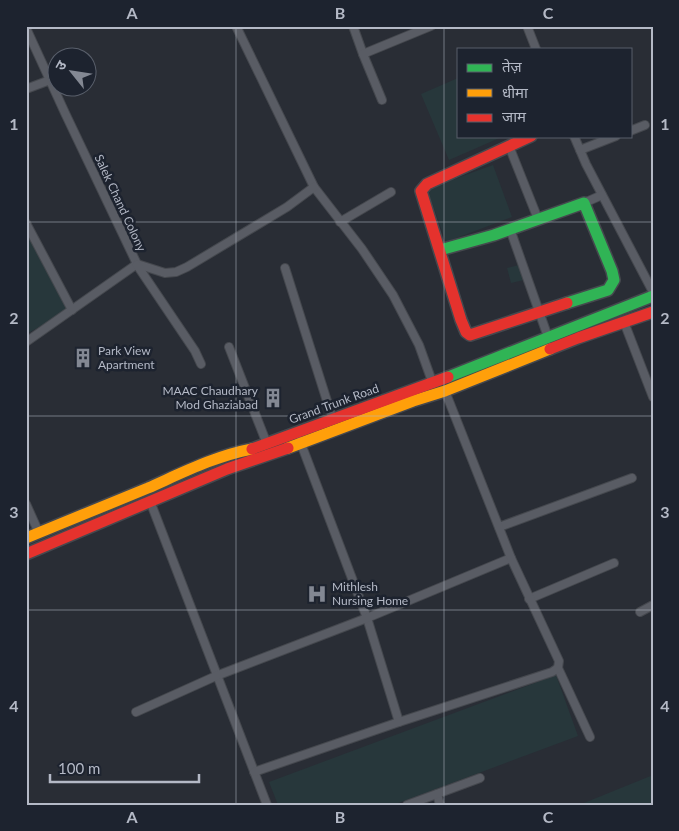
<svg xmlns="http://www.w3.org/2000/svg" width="679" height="831" font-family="Lato,'Noto Sans Devanagari',sans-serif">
	<rect width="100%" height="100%" fill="#292d35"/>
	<g fill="#27373b">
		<polygon points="458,78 458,136 504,136 449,160 421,94"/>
		<polygon points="493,165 512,217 446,242 427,189"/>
		<polygon points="26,217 72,310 26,334"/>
		<polygon points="519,265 524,280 511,283 507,268"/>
		<polygon points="556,675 578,736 393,805 278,805 269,782"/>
		<polygon points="653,775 653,805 579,805"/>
	</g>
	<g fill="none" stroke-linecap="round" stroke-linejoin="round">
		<defs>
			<g id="street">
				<polyline points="236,26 314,187 362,249 393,295 419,345 433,384"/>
				<polyline points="353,26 363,54"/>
				<polyline points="527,26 536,49"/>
				<polyline points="26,28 65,113 137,264 26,342"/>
				<polyline points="26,89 50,80"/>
				<polyline points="382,100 363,54 431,26"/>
				<polyline points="630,131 645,125"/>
				<polyline points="574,136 586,164 653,292"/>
				<polyline points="509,146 538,219"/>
				<polyline points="580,150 616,136"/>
				<polyline points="584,203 602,195"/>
				<polyline points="340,222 391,192"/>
				<polyline points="26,223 72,310"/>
				<polyline points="510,229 548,337"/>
				<polyline points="137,264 165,273 176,272 187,267 287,207 314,187"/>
				<polyline points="137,265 195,351 201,364"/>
				<polyline points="285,268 333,420"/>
				<polyline points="624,322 653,397"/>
				<polyline points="229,347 267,444"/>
				<polyline points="300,441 367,618 399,722"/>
				<polyline points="150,501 267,805"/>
				<polyline points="26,504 39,533"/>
				<polyline points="499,527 632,478"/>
				<polyline points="529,599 614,563"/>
				<polyline points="640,612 653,605"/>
				<polyline points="558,668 590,737"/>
				<polyline points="136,712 216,676 367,618 511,558"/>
				<polyline points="254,772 399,722 552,672 558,668 559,661 511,558 445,391"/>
				<polyline points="437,794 440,805"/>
				<polyline points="407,805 480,778"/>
			</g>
			<g id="fast">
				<polyline points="440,250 494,235 584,203 612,271 614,280 608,290 567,303"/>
				<polyline points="448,377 653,296"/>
			</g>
			<g id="slow">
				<polyline points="288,448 413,401 445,391 550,349"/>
				<path d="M26,538C67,521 107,505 148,488C182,473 215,456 252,449"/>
			</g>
			<g id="jam">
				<polyline points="531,136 427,184 421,191 461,320 466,332 470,335 567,303"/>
				<polyline points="550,349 578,338 653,312"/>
				<polyline points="252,449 448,377"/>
				<polyline points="26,554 227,469 288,448"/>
			</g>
		</defs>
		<use href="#street" stroke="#45484e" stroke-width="10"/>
		<use href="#fast" stroke="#45484e" stroke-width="14"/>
		<use href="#slow" stroke="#45484e" stroke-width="14"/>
		<use href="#jam" stroke="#45484e" stroke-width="14"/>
		<use href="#street" stroke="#595c64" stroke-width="8"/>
		<use href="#fast" stroke="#30b455" stroke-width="11"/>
		<use href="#slow" stroke="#ff9f0a" stroke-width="11"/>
		<use href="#jam" stroke="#e5322d" stroke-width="11"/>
	</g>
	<path fill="none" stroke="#b4b9c6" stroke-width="1" stroke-opacity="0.55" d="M236,26V805M444,26V805M26,222H653M26,416H653M26,610H653"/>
	<defs>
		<symbol id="building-bare" viewBox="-9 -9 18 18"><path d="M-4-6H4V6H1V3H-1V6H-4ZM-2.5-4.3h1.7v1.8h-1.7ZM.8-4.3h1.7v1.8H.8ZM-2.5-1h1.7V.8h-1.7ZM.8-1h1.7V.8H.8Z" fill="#838893" stroke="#1d232f" stroke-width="2.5" paint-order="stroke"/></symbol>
		<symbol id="hospital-bare" viewBox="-9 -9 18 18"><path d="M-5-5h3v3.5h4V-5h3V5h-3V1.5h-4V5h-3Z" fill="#838893" stroke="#1d232f" stroke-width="2.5" paint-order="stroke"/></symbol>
	</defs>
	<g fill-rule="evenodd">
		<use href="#building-bare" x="69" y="344" width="28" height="28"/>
		<use href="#building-bare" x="259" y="384" width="28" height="28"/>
		<use href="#hospital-bare" x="303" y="580" width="28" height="28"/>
	</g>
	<g text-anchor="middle" stroke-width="5" stroke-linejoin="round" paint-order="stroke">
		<g font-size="12" fill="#b4b9c6" stroke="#1d232f">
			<text transform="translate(120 203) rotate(65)" y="4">Salek Chand Colony</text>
			<text transform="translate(334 404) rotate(-20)" y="4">Grand Trunk Road</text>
		</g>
		<g font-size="12" fill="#b4b9c6" stroke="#1d232f" text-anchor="start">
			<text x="98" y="355">Park View<tspan x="98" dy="14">Apartment</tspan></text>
			<text x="258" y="395" text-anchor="end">MAAC Chaudhary<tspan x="258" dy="14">Mod Ghaziabad</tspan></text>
			<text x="332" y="591">Mithlesh<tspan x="332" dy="14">Nursing Home</tspan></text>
		</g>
	</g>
	<rect width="679" height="831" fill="none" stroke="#1d232f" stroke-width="55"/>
	<rect x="457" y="48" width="175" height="90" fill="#1d232f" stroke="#595f6b"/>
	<rect x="467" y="64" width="25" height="8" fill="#30b455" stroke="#595f6b"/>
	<text x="502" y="72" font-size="15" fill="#b4b9c6">तेज़</text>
	<rect x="467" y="89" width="25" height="8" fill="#ff9f0a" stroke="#595f6b"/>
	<text x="502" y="98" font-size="15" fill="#b4b9c6">धीमा</text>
	<rect x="467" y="114" width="25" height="8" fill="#e5322d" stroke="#595f6b"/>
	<text x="502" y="122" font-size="15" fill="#b4b9c6">जाम</text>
	<g transform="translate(72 72) rotate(300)"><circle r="24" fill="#1d232f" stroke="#595f6b"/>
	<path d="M0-4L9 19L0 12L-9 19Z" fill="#838893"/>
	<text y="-8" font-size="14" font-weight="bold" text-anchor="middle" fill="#b4b9c6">उ</text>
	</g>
	<path d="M50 774v8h149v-8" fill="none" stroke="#b4b9c6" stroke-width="2.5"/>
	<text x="58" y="774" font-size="15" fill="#b4b9c6" stroke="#1d232f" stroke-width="4" paint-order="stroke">100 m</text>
	<rect x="28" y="28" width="624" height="776" fill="none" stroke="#b4b9c6" stroke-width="2"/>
	<g font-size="16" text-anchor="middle" font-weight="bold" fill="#b4b9c6">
		<text x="132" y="19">A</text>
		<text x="340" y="19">B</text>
		<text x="548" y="19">C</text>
		<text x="14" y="130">1</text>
		<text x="665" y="130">1</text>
		<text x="14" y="324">2</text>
		<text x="665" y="324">2</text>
		<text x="14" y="518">3</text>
		<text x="665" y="518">3</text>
		<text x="14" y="712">4</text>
		<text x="665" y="712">4</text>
		<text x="132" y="823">A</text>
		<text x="340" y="823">B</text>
		<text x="548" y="823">C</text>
	</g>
</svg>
